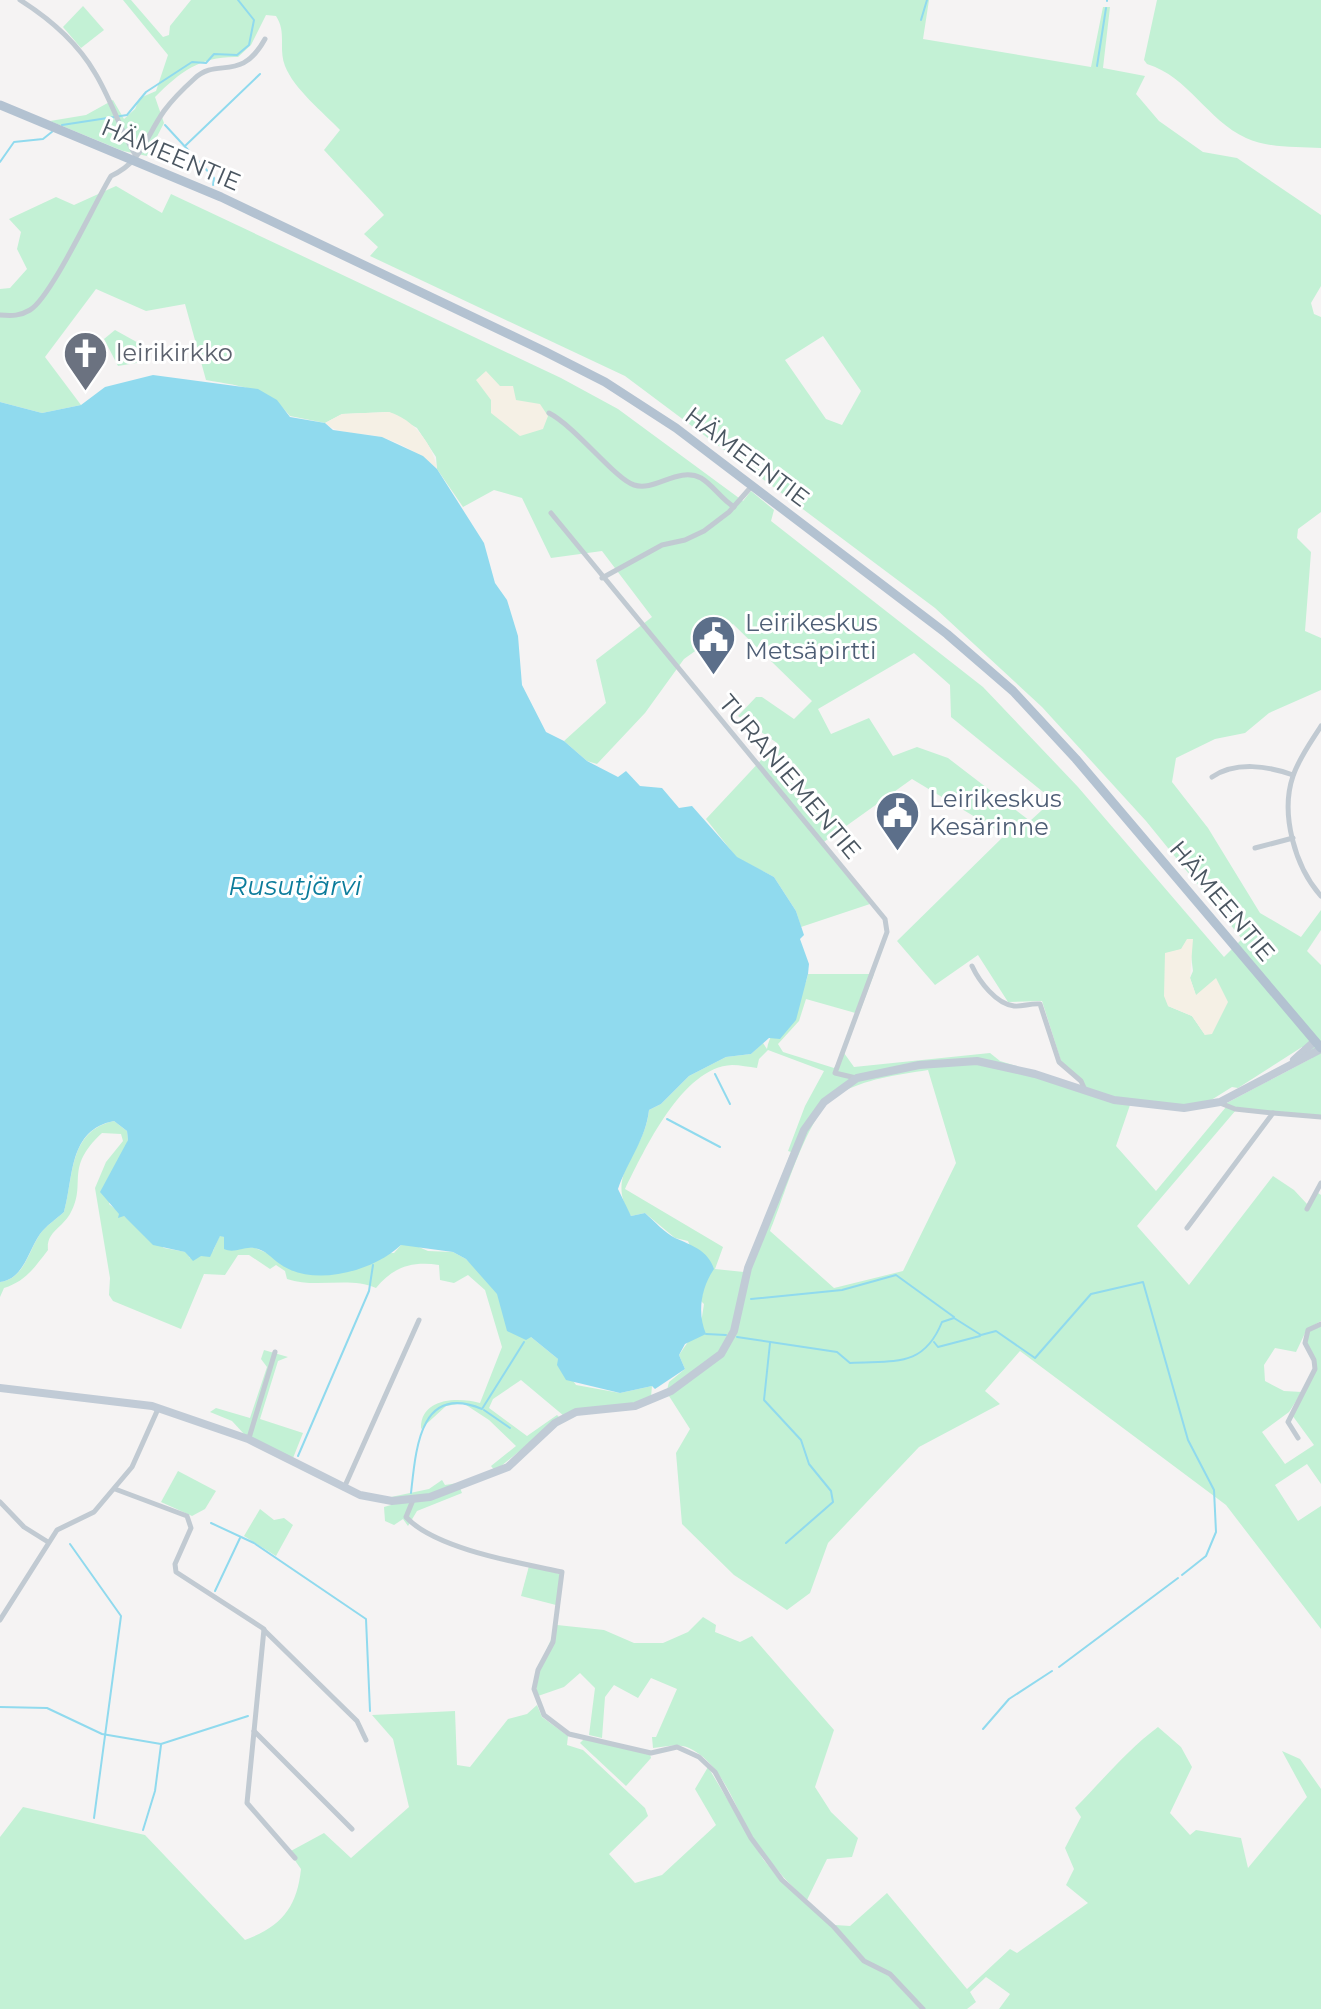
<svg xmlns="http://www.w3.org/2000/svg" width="1321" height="2009" font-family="Montserrat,sans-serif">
	<rect width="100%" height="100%" fill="#f5f3f3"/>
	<g fill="#c3f1d5" fill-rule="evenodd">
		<path d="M123,0H131L163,37L169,35L170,26L191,0H929L923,39L1091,67L1103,7H1110L1103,68L1145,76L1136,94L1159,121L1203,152L1237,158L1321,215V286L1311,303L1314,314L1321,317V512L1298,529L1297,538L1311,552L1305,631L1321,638V690L1269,713L1245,733L1215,739L1176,758L1172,782L1208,828L1260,913L1301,937L1321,910V930L1307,951L1321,965V1118L1236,1110L1137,1226L1189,1285L1273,1176L1294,1190L1307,1204L1318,1193L1321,1195V1321L1307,1329L1296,1352L1275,1348L1264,1365L1265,1381L1284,1391L1302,1392L1289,1412L1262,1432L1285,1464L1314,1445L1292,1415L1317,1369L1306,1340L1310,1331L1321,1326V1484L1307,1464L1275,1485L1298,1521L1321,1506V1629L1226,1505L1020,1351L985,1391L1000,1404L919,1447L828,1543L810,1593L787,1610L734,1575L682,1524L676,1453L690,1429L669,1396L564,1416L521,1380L493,1399L489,1408L527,1436L557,1415L560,1418L495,1471L491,1466L516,1446L489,1420L463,1403L446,1406L421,1429C420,1397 459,1397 480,1403L502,1347L485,1290L468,1275L454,1283L440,1280L439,1265C412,1261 393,1267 376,1288C349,1276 316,1289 287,1279L285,1271L276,1265L270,1269L249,1255H238L225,1275L204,1274L181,1329L113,1301L109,1295L110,1278L95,1188L106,1162L123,1141L121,1134L102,1133C63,1169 88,1183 70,1214C62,1228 46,1232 48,1250C34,1268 26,1281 4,1288L0,1297V1282C24,1279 28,1252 40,1234C46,1226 56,1219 64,1212C74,1177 68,1131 114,1121L127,1131L128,1140L109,1204L164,1248L186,1252L190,1258L213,1251L220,1235L224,1237V1244L255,1248L274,1256L394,1253L401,1245L412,1244L428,1251L453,1252L466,1259L489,1281L531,1337L558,1359L576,1385L620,1393L652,1386L651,1397L667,1390L669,1382L685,1369L679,1355L701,1323L704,1304L701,1301L705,1282L688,1241L675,1238L645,1213L631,1216C603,1174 645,1154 649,1110L661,1104L689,1076L726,1057L751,1054L763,1043L767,1049C772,1020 803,1003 808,974H874L859,1014L806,999L799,1021L778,1044L783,1052L834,1068L844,1053L854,1067L990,1053L1000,1061L1084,1087L1061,1061L1042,1001L1008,1002L978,955L935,985L897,941L1005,835L912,779L821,844L870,904L801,927L796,911L774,877L737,858L706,819L777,743L738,716L756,697H762L794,719L812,701L733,624L684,659L645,713L597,764L587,761L564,741L606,703L596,660L652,617L602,551L551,558L522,498L494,490L463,507L437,469L436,457L417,428L389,412L342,414L325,423L290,416C268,388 240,386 206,380L185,304L146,311L96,289L45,357L81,405L42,413L0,402V289L10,288L27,269L17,249L21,232L9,219L56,197L74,205L116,186L162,213L171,194L561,378L618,409L743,501L751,491L774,510L771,521L983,687L1078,787L1224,957L1242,939L1146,821L1042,707L935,608L625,376L370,256L378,247L364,234L384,215L324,150L340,130C323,112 294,89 285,66C278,47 287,33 276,16L266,15L251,45L238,57C201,56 181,71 155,97L164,123L147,156L123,151L50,121L86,115L113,100L124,119L135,109L140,98L156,91L168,55ZM823,336L861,391L842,425L826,419L785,360ZM914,653L950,685L951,717L1053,800L1030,821L948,758L917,747L893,756L869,718L831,734L818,709ZM1190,947L1193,971L1190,978L1196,996L1202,992L1205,1035L1192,1016L1168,1006L1165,954ZM1302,1047L1312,1058L1223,1105L1226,1107L1156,1191L1116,1146L1130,1105L1200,1107L1232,1087L1238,1088ZM768,1050L824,1071L805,1106L788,1151L791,1152L744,1272L715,1269L723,1247L625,1189C644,1151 682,1067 732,1065C740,1065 749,1067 757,1068L759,1059ZM928,1070L956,1163L903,1271L834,1288L770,1231C785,1196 807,1112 839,1094C864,1079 897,1075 928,1070Z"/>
		<path d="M1157,0H1321V148C1297,147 1268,148 1246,138C1207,120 1189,77 1147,64L1144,60Z"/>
		<polygon points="83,6 104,30 81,48 63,27"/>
		<polygon points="115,330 142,345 142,362 118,366 104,339"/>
		<polygon points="264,1350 288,1357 278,1361 260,1419 303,1433 293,1458 244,1434 232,1421 210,1412 216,1408 250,1418 267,1367 261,1359"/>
		<polygon points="178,1471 216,1491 205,1509 192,1516 161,1502"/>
		<polygon points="442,1480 445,1485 458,1483 462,1493 417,1511 408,1526 403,1519 394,1525 385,1521 384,1507 391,1505 391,1497 429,1489"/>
		<polygon points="260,1509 274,1520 284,1518 293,1525 276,1556 244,1536"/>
		<polygon points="529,1566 560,1574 556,1605 521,1596"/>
		<path d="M703,1617L716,1625L715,1632L740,1642L752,1636L834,1730L815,1787L831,1812L858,1838L852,1857L827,1859L807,1900C786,1882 770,1862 754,1839C735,1810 724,1764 689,1748C678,1743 665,1747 653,1748L652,1737H656L677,1689L651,1678L638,1698L614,1685L605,1697L602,1738L589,1735L595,1688L580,1673L564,1687L538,1696C531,1676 550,1645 557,1625L604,1630L634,1643H663L688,1632Z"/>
		<path d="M537,1705L542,1717L568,1736L567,1745L583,1750L645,1808L648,1816L609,1854L635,1883L662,1875L716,1825L695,1789L708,1767L763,1859L781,1881L832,1927L863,1962L889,1976L920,2009H0V1837L23,1807L145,1835L245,1940C282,1926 297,1907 301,1869L289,1852L324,1833L351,1858L409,1807L393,1739L372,1715L455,1711L457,1765L470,1767L508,1719L527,1714Z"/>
		<path d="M1158,1727L1181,1747L1192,1767L1170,1813L1190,1835L1196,1830L1241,1838L1248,1868L1307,1797L1282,1751L1300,1759L1321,1789V2009H999L1010,1994L986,1977L970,1992L976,2002L967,2009H924L891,1973L865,1960L835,1925L850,1926L887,1893L967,1989L1010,1949L1017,1953L1088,1903L1066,1885L1074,1869L1065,1848L1081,1817L1075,1808C1102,1781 1127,1750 1158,1727Z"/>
		<polygon points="585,1738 650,1754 651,1758 626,1786 580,1743"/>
	</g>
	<g fill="#f5f0e5">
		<polygon points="486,371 500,386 513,386 516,400 540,404 548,416 543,429 520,436 491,413 491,400 476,380"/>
		<path d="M389,412C413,419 433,444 437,469C422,455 401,443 381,437C362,432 340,436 325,423L342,414Z"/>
		<polygon points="1187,939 1193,939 1190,978 1196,995 1216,978 1228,1002 1212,1034 1205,1035 1192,1016 1168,1006 1164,996 1165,953 1181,949"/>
	</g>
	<path fill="#90daee" d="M153,375L258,389L277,400L290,417L325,423L333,430L382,437L423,456L437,469L484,543L495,583L507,600L518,636L522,685L546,732L564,741L587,761L618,777L626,771L640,786L662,788L679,808L692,806L737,857L774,877L796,911L804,935L800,939L809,964L808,974L796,1020L780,1039L769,1038L751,1054L726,1057L689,1076L661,1104L649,1110C646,1139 627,1162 618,1189L631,1216L645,1213C654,1221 665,1233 675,1238C691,1245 708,1250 714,1269C701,1288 697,1313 706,1334L685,1344L679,1355L685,1369L655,1389L652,1386L620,1393L566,1380L557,1365L558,1359L531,1337L526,1340L507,1331L497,1294L466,1259L453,1252L401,1245C374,1271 313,1288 280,1264C271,1258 266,1250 254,1248C243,1246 235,1254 224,1249V1237L220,1236L210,1257L201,1256L193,1261L185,1252L153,1245L124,1216L118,1218L119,1214L100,1192L128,1140L127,1131L114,1121C68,1130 74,1177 64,1212C56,1219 46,1226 40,1234C28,1251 24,1279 0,1282V402L42,413L81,405L105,387Z"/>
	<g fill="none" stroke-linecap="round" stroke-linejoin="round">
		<g stroke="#90daee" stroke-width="2">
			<polyline points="1107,1 1107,0"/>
			<polyline points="921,20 927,0"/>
			<polyline points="1097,66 1106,8"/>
			<polyline points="62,125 127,115 146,92 192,62 206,63 214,54 237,55 249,45 254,20 238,0"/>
			<polyline points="165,125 214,178 213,185"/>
			<polyline points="185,146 260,74"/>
			<polyline points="0,162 14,142 43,139 53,131"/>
			<polyline points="715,1074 730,1104"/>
			<polyline points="667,1119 720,1147"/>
			<polyline points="751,1299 842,1290 896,1275 954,1317"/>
			<polyline points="706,1334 726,1335"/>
			<path d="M737,1337L837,1352L850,1363C893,1360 923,1369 942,1322L954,1318L981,1335L996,1331L1035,1358L1091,1294L1143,1282L1188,1440L1214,1490L1216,1532L1206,1556L1182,1575"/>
			<polyline points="934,1342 938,1347 980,1336"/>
			<polyline points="770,1343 764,1400 801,1440 809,1464 831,1491 833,1502 786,1543"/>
			<polyline points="484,1410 510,1428"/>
			<polyline points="298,1456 369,1291 373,1265"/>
			<path d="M411,1493C416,1448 420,1383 482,1409L524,1342"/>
			<polyline points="211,1523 254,1543 366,1619 370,1711"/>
			<polyline points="70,1544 121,1616 94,1818"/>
			<polyline points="215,1591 240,1538"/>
			<polyline points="1059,1667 1178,1578"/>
			<polyline points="0,1707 47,1708 102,1734 161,1744 248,1716"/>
			<polyline points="983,1729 1009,1699 1052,1671"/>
			<polyline points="143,1830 155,1791 161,1745"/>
		</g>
		<g stroke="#c1cad2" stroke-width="5">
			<path d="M20,0C50,19 77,42 95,73C111,99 120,130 136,156"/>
			<path d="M0,315C12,316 20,316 30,310C51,298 95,202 111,176C142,162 145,138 164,111C172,100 183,89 194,79C218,56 240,84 265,39"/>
			<path d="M549,413C576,427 615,479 634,485C655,492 678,466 701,478C713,485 721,499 734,507"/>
			<polyline points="551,513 885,919 887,932 835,1073 856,1078"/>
			<polyline points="602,578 662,545 685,540 704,531 729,512 751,487"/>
			<path d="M1321,726C1311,742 1299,758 1293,776C1280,814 1295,867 1321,896"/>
			<path d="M1212,777C1236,761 1268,766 1293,775"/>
			<polyline points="1255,848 1293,838"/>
			<path d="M972,966C979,981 996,1004 1014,1006C1022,1007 1031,1003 1040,1004L1059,1062L1081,1081L1085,1090"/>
			<polyline points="1273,1113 1321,1117"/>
			<polyline points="1307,1209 1321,1183"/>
			<polyline points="1187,1228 1273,1113 1235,1109 1220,1103"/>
			<polyline points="249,1438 275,1352"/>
			<polyline points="1298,1438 1288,1422 1315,1369 1314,1360 1305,1343 1308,1330 1321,1324"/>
			<polyline points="344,1488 419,1320"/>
			<polyline points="115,1489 187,1516 191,1528 175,1564 176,1572 264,1629 247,1803 295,1858"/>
			<path d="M413,1500L406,1517C435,1549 520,1563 562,1572L553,1642L538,1670L534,1689L544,1715L569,1734L651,1753L677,1747L699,1757L715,1772L751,1838L782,1880L834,1927L864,1961L890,1974L923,2009"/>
			<polyline points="0,1502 24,1527 48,1542"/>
			<polyline points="0,1620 57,1530 94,1512 132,1467 158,1409"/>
			<polyline points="264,1630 357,1721 366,1740"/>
			<polyline points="254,1731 352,1829"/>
		</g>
		<g stroke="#c1cbd6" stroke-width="8">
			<polyline points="1294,1060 1315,1041"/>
			<polyline points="0,1388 152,1406 248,1439 360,1495 392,1501 430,1497 508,1467 555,1423 576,1412 635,1406 671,1391 721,1354 734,1331 748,1268 804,1130 824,1102 857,1078 919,1065 977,1061 1035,1074 1114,1100 1184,1108 1220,1102 1321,1049"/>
		</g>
		<polyline stroke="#b3c2d1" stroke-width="9" points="0,105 221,197 544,351 605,382 676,428 947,634 1013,691 1076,759 1321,1048"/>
	</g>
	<defs>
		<symbol id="church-pin" viewBox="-11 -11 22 30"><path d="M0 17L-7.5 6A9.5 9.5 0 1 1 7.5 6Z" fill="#6b7280" stroke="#fff"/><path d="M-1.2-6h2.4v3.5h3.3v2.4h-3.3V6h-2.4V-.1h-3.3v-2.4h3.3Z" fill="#fff"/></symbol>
		<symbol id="civic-pin" viewBox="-11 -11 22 30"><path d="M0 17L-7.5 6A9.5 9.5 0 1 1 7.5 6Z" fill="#5c6f8a" stroke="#fff"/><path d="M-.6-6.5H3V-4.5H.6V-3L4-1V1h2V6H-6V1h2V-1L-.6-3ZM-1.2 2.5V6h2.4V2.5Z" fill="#fff"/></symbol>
	</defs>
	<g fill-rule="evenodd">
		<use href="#church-pin" x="60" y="328" width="51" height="69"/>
		<use href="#civic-pin" x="688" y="612" width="51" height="69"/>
		<use href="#civic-pin" x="872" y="788" width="51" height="69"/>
	</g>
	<g text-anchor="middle" stroke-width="6" stroke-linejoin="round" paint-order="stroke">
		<g font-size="24" fill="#4a5661" stroke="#fff">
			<text transform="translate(171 155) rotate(23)" y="8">HÄMEENTIE</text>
			<text transform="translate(747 457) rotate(37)" y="8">HÄMEENTIE</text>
			<text transform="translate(790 777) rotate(50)" y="8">TURANIEMENTIE</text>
			<text transform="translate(1222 901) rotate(50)" y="8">HÄMEENTIE</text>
		</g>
		<g font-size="24" fill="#5b616d" stroke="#fff" text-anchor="start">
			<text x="116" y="361">leirikirkko</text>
		</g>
		<g font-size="24" fill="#4e5e75" stroke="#fff" text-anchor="start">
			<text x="745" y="631">Leirikeskus<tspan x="745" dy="28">Metsäpirtti</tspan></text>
			<text x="929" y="807">Leirikeskus<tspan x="929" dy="28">Kesärinne</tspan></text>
		</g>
		<g font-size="26" font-style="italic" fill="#0c7c9b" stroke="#fff">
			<text x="295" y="895">Rusutjärvi</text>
		</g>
	</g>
</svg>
